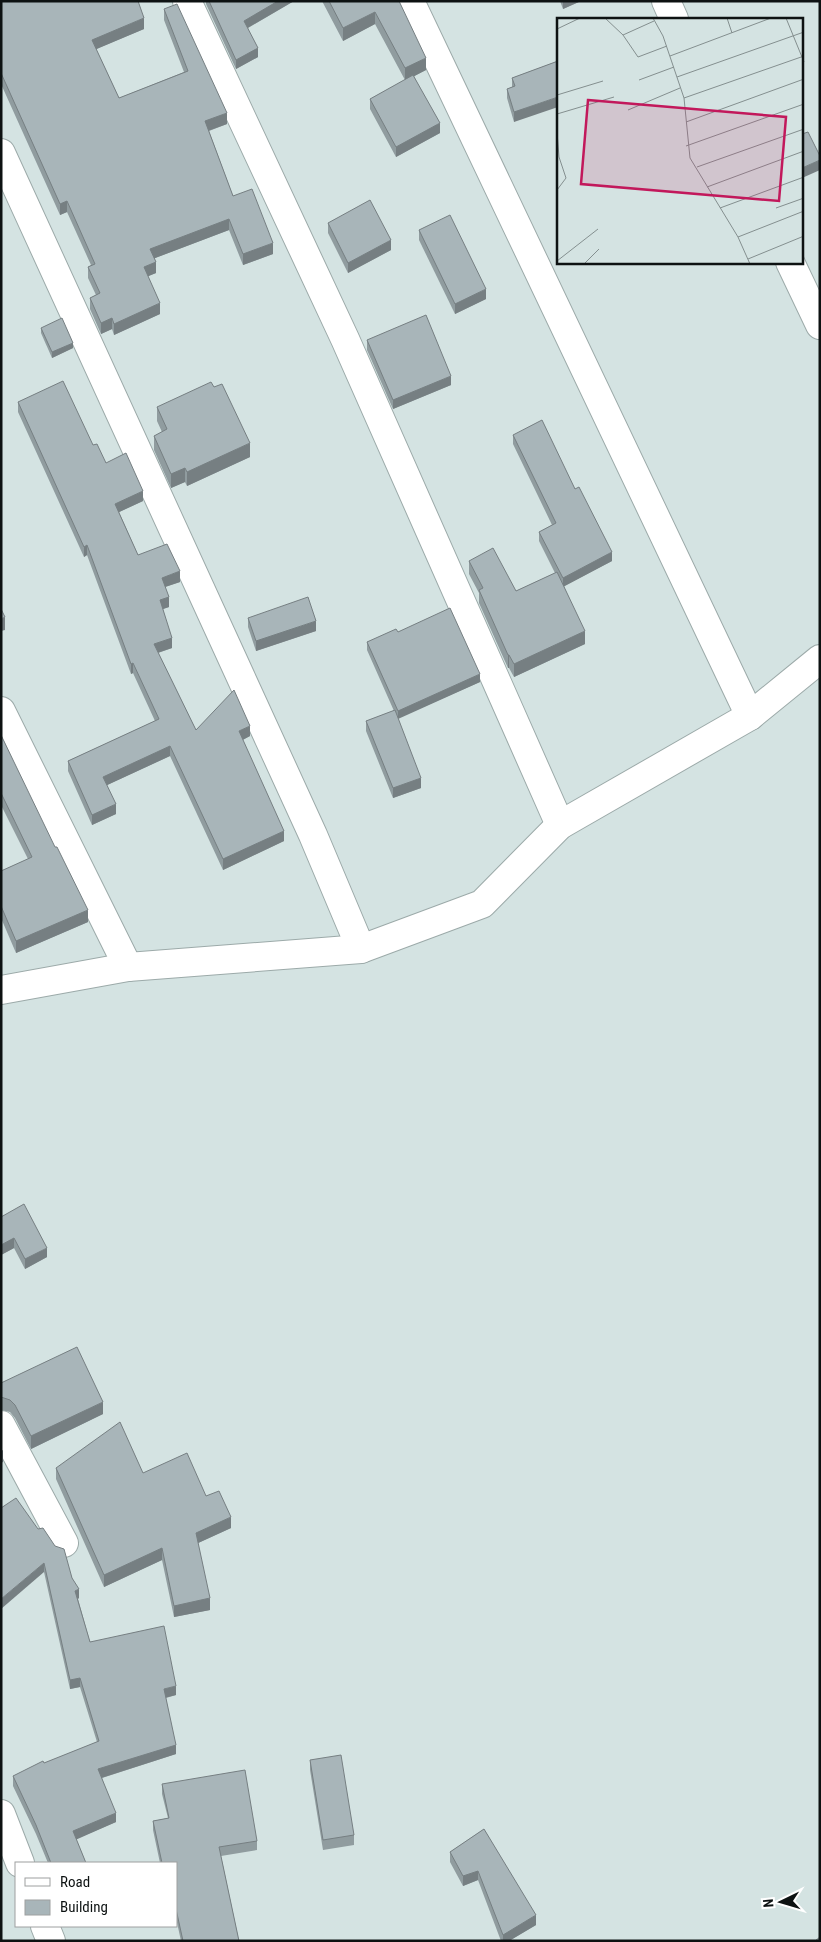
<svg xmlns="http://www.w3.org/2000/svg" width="821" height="1942" font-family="'Roboto Condensed',sans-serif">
	<rect width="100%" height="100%" fill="#d4e3e2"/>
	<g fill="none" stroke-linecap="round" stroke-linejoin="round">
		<defs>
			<g id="minor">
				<polyline points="187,1 345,339 560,825"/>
				<polyline points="410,1 750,716"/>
				<polyline points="666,1 674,19"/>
				<polyline points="1,153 313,835 361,949"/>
				<polyline points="790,262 820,325"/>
				<polyline points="1,711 128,967"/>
				<polyline points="1,990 128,967 361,949 482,904 560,825 750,716 820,659"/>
				<polyline points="1,1425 64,1543"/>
				<polyline points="1,1814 20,1863"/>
				<polyline points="45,1926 51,1941"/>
			</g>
		</defs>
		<use href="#minor" stroke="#9caaa9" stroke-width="30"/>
		<use href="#minor" stroke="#fff" stroke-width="28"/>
	</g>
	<g fill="#909c9f">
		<polygon points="1,1 144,29 96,49 119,98 184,72 164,20 164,9 227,124 209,131 233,196 273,254 243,265 229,230 155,258 156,273 148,276 160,314 114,335 112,329 101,334 90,309 90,298 96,295 88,278 88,267 91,265 67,212 60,215 1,84"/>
		<polygon points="206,1 294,1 248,28 258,57 236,69 206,4"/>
		<polygon points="322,1 399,1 426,70 414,76 440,133 396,157 370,109 370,99 405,80 375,24 343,41"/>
		<polygon points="560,1 581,1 563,9"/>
		<polygon points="558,61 514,122 507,98 507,89 512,87 512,78"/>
		<polygon points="328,223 391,250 348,273 328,233"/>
		<polygon points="419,230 486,299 455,314 419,240"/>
		<polygon points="41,328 73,348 52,358 41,333"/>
		<polygon points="367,340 451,385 393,409 367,350"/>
		<polygon points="18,402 93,445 106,463 143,501 119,512 138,555 180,582 165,587 169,607 163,609 172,648 158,653 196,730 250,736 242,740 284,841 223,870 170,756 107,785 116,814 92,825 68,771 68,761 155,721 133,673 131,674 87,555 84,557 18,412"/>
		<polygon points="157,407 250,457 187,486 185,482 171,488 154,450 154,436 162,432 157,421"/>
		<polygon points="513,435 575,489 612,561 564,586 585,644 514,677 509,668 508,668 479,603 479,593 469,574 469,561 516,591 555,573 539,541 539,532 552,525 513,444"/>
		<polygon points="248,618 316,631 256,651 248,627"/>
		<polygon points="398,632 480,682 398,718 421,788 393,798 366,731 366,721 394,711 367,650 367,642"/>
		<polygon points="1,735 88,922 16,953 1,918 1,871 28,859 1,805"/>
		<polygon points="1,1217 47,1257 25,1269 14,1248 1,1255"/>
		<polygon points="1,1383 103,1414 31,1449 15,1418 10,1412 1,1410"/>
		<polygon points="56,1468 143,1473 206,1496 231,1528 198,1543 210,1610 174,1617 162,1560 104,1587 56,1479"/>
		<polygon points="1,1508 72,1578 79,1598 78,1599 90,1642 176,1695 166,1698 176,1754 102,1778 116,1822 76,1839 86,1863 48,1863 36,1834 13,1786 13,1776 97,1742 80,1687 70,1689 44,1572"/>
		<polygon points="310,1760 354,1835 354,1845 323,1850 310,1770"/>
		<polygon points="162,1784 257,1841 257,1850 221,1856 239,1941 181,1941 176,1918 176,1863 160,1863 153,1830 153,1821 168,1818 162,1794"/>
		<polygon points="484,1829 536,1925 509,1941 501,1941 478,1880 463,1886 450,1862 450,1852"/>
	</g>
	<g fill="#767f82">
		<polygon points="278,1 294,1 244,30 244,21"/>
		<polygon points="563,1 581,1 563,9"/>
		<polygon points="375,12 375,24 343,41 343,28"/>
		<polygon points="144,18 144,29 92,51 92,40"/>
		<polygon points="258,48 258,57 236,69 236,60"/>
		<polygon points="426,58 426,70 405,81 405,68"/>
		<polygon points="558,97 558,107 514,122 514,112"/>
		<polygon points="227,113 227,124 205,132 205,121"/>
		<polygon points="440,123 440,133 396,157 396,147"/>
		<polygon points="820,160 820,170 802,178 802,168"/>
		<polygon points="67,201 67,212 60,215 60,204"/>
		<polygon points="229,219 229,230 150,260 150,249"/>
		<polygon points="391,240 391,250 348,273 348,263"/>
		<polygon points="273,243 273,254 243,265 243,254"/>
		<polygon points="156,262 156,273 144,278 144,267"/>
		<polygon points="486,289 486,299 455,314 455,304"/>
		<polygon points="160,303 160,314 114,335 114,324"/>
		<polygon points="112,318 112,329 101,334 101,323"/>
		<polygon points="73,343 73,348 52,358 52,352"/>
		<polygon points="451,376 451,385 393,409 393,400"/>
		<polygon points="250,443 250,457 187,486 187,472"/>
		<polygon points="185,468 185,482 171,488 171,474"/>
		<polygon points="143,491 143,501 115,514 115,504"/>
		<polygon points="87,545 87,555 84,557 84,547"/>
		<polygon points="612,552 612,561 563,587 563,578"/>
		<polygon points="180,571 180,582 162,588 162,578"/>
		<polygon points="169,597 169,607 160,610 160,600"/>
		<polygon points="5,617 5,630 1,631 1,619"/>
		<polygon points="316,621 316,631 256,651 256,641"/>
		<polygon points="585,631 585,644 514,677 514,664"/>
		<polygon points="172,638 172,648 154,654 154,644"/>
		<rect x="508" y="655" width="1" height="13"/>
		<polygon points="133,663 133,673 131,674 131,664"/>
		<polygon points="480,674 480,682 398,719 398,711"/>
		<polygon points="250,726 250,736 239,742 239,731"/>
		<polygon points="170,746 170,756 103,787 103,777"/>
		<polygon points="421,778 421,788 393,798 393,788"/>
		<polygon points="116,804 116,814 92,825 92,815"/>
		<polygon points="284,831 284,841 223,870 223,859"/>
		<polygon points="88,910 88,922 16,953 16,941"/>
		<polygon points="14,1238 14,1248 1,1255 1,1245"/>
		<polygon points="47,1248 47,1257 25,1269 25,1259"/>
		<polygon points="1,1397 2,1397 2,1409 1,1410"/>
		<polygon points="103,1402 103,1414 31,1449 31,1436"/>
		<polygon points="3,1450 3,1462 1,1463 1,1451"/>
		<polygon points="231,1517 231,1528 196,1544 196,1533"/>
		<polygon points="162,1548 162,1560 104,1587 104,1575"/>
		<polygon points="44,1563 44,1572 1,1609 1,1599"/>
		<polygon points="79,1589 79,1598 75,1600 75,1591"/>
		<polygon points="210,1598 210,1610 174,1617 174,1606"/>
		<polygon points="80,1678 80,1687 70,1689 70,1680"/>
		<polygon points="176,1686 176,1695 164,1698 164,1689"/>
		<polygon points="176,1745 176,1754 98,1779 98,1769"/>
		<polygon points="116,1813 116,1822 73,1841 73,1831"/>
		<polygon points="478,1871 478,1880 463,1886 463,1876"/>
		<polygon points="536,1915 536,1925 509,1941 503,1941 503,1935"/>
	</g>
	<g fill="#a8b5b9" stroke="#767f82">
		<polygon points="1,1 138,1 144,18 92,40 119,98 188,71 164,9 177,4 227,113 205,121 233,196 252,189 273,243 243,254 229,219 150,249 156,262 144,267 160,303 114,324 112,318 101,323 90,298 100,293 88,267 95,264 67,201 60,204 1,73"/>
		<polygon points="209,1 278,1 244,21 258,48 236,60"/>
		<polygon points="329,1 399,1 426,58 405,68 375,12 343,28"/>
		<polygon points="558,61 558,97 514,112 507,89 515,86 512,78"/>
		<polygon points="413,75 440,123 396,147 370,99"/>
		<polygon points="808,132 820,156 820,160 802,168 802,134"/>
		<polygon points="370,200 391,240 348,263 328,223"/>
		<polygon points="450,215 486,289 455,304 419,230"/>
		<polygon points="426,315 451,376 393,400 367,340"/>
		<polygon points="62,318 73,343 52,352 41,328"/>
		<polygon points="63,381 93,445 97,444 106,463 126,453 143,491 115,504 138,555 167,544 180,571 162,578 169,597 160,600 172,638 154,644 196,730 234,690 250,726 239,731 284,831 223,859 170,746 103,777 116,804 92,815 68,761 159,719 133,663 131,664 87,545 84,547 18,402"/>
		<polygon points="211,382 214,387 222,384 250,443 187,472 185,468 171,474 154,436 167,429 157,407"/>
		<polygon points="542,420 575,489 579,487 612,552 563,578 539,532 556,523 513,435"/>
		<polygon points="493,548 516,591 557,572 585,631 514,664 509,655 508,655 479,590 483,588 469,561"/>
		<polygon points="308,597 316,621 256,641 248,618"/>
		<polygon points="450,608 480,674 398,711 367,642 396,629 398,632"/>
		<polygon points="1,609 5,617 1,619"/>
		<polygon points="395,710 421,778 393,788 366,721"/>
		<polygon points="1,735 55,847 57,847 88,910 16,941 1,906 1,871 32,857 1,793"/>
		<polygon points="24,1204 47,1248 25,1259 14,1238 1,1245 1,1217"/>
		<polygon points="77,1347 103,1402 31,1436 15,1405 10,1400 1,1397 1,1383"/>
		<polygon points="120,1422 143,1473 187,1453 206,1496 219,1491 231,1517 196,1533 210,1598 174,1606 162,1548 104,1575 56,1468"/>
		<polygon points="16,1498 38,1529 43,1528 55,1546 64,1549 72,1578 79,1589 75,1591 90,1642 164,1626 176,1686 164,1689 176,1745 98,1769 116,1813 73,1831 86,1863 51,1863 36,1825 13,1776 43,1761 44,1763 99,1741 80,1678 70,1680 44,1563 1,1599 1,1508"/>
		<polygon points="341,1755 354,1835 323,1840 310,1760"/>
		<polygon points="245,1770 257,1841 219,1847 239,1941 183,1941 176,1909 176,1863 162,1863 153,1821 169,1818 162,1784"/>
		<polygon points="484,1829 536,1915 503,1935 478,1871 463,1876 450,1852"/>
		<polygon points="820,1937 820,1941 815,1941"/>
	</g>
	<g transform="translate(557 18)">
		<rect width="246" height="246" fill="#d4e3e2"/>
		<path fill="none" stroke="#848f8f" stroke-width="1" d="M48,0L66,17L97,3M96,0L106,18L127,80L133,140L181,219L193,246M170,0L175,15M229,0L247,44M0,11L23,0M66,17L81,39L110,28M113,38L214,0M120,59L247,14M82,62L117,49M0,77L46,63M127,80L247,38M71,92L123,70M0,96L57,79M129,104L247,61M0,114L2,139L9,160L0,172M129,128L247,86M140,149L247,111M150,169L247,133M163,190L247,159M219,190L247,180M181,219L247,193M191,241L247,218M0,243L41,211M27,246L42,231"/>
		<path fill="#c2185b" fill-opacity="0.15" stroke="#c2185b" stroke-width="2.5" d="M31,82L229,99L222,183L24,166Z"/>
		<rect width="246" height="246" fill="none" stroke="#0d1212" stroke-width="2.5"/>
	</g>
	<rect width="821" height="1942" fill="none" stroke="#0d1212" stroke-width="5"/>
	<rect x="15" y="1862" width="162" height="65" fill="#ffffff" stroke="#9ea0a0"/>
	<rect x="25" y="1878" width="25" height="8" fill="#ffffff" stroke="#9ea0a0"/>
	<text x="60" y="1887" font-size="15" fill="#0d1212">Road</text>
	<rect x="25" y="1900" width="25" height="15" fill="#a8b5b9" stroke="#9ea0a0"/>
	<text x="60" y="1912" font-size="15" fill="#0d1212">Building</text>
	<g transform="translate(781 1902) rotate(265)" stroke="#ffffff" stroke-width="4" paint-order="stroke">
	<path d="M0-4L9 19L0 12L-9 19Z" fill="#0d1212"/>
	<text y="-8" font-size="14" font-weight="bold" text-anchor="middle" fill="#0d1212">N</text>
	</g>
</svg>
